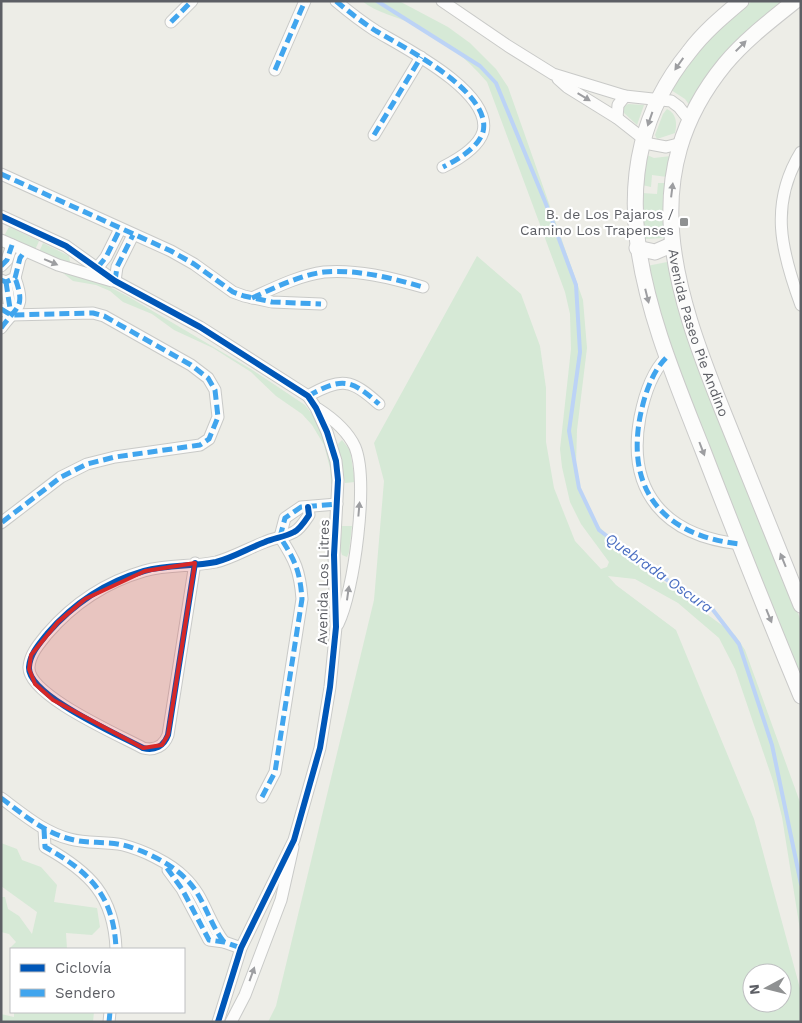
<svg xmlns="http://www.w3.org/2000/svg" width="802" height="1023" font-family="'Work Sans',sans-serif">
	<rect width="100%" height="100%" fill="#edede7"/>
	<g fill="#d6e9d6" fill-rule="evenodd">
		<path d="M362,1H399L448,27L470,43L496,69L508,87L583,300L587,348L577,430L576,465L579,486L587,507L594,521L622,551L735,635L745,650L801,805V936L782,817L773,781L735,669L719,638L678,603L635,579L608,576L616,585L676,630L754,819L801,992V1022H268L276,1006L374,600L384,481L374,443L477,256L521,294L540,346L546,388V442L554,488L575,541L601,569L607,567L609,562L581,524L570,502L562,467L560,449L571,349L570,314L565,292L487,82C467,59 443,38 415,25C398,17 377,13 362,1ZM752,973H782V1003H752Z"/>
		<path d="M752,1H785C740,36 717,55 690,106L685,99L671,90C690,54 721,27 752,1Z"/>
		<polygon points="628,104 644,105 637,125 623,112 624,107"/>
		<path d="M667,109C677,114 677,124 675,133L657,139L655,135L663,114Z"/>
		<polygon points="647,155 654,158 671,156 667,177 652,175 651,187 642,185"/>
		<polygon points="658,183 666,183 663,213 664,238 644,239 642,193 657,194"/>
		<polygon points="9,227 39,241 35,250 4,236"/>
		<polygon points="43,243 69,256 70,262 68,264 39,252"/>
		<polygon points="667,262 683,325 801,621 801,680 671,353 647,266"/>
		<polygon points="59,270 102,283 129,297 254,371 305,405 315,418 328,446 335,483 331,484 330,468 324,445 312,425 302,414 276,396 251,372 213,348 174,330 152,314 123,302 110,291 96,285 73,281"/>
		<polygon points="342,440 350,450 355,482 345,483 338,444"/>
		<polygon points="342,526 352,526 349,552 347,557 342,555 340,548"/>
		<polygon points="1,843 17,849 22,860 41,867 57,885 54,902 97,908 100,927 92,935 66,933 67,949 11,949 11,952 10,948 16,942 9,934 1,932 1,897 5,897 8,909 19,916 32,934 37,912 1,886"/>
		<polygon points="14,1012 94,1012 93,1022 1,1022 1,1014 14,1017"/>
	</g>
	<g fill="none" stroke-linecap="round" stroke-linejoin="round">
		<polyline stroke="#bcd3f6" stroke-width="4" points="377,1 480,66 496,83 546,204 576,285 580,352 569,431 579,488 599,530 659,575 710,606 739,644 772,745 801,884"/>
		<defs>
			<g id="minor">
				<path d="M336,1C349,12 362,22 376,31C403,47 493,92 483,132C478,148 457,160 443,167"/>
				<polyline points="442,1 508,46 553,74 625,96 671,101 679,107 690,121"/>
				<polyline points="171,22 192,1"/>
				<polyline points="275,70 305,1"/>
				<polyline points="558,79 567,87 617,118 650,144 666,147 682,143"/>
				<polyline points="617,118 618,105 625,96"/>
				<polyline points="374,135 421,57"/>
				<path d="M801,152C769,204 781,251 801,305"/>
				<polyline points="1,174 171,251 194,264 233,292 244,296 272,302 321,304"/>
				<polyline points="1,216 66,246 115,281 200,327 308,396 316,408 327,432 336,461 338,480 334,555 336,627 330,687 320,748 294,840 241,948 218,1022"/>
				<polyline points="1,240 58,265 112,281"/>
				<polyline points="1,266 7,260 12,245"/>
				<polyline points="98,267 106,257 120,229"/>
				<polyline points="1,280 6,282 15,278 20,258 25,251"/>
				<polyline points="115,281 117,267 133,235"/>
				<polyline points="6,282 11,315"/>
				<path d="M252,298C274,288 300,275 324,272C356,269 392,278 423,287"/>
				<polyline points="1,309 11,315 93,313 104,316 191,365 208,378 215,390 218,417 209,439 200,445 115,457 87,464 61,477 1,523"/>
				<path d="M1,328C17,306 26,308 15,278"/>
				<path d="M666,358C651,373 644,397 640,417C626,492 665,536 740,544"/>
				<path d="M308,396C342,377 351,379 379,404"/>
				<path d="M318,409C332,418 348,432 355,447C369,481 354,592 338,624"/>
				<polyline points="280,537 285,518 301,507 337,504"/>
				<path d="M195,563L168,735C164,746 155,751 143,748C119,735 27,695 29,667C30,654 39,644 47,634C73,604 106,582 144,571C168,564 192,567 216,562C232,558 249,548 265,542C274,538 285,537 294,532C300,529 305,521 309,515L308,507"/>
				<path d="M262,797L275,772L302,599C300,571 295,560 280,537"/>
				<path d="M1,798C23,814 43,832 70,839C87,844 106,841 123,845C143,850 170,863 184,877C204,895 208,922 224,942"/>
				<path d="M44,829L45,847C90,872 114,896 116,949"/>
				<polyline points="168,870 182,889 209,940 224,942 241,948"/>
				<polyline points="109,1022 110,1012"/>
				<polyline points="231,1022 245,995 281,900 293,847"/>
			</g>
			<g id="secondary">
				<path d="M741,1C722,17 704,32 689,52C588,176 651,319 702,448C734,531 767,614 801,696"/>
				<path id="s1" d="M795,1C770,21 745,40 725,64C634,175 675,291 722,409C748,474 775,539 801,605"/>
				<polyline points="637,248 655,252 671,245"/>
			</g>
		</defs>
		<use href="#minor" stroke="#c9cac8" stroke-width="13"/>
		<use href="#secondary" stroke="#cacac9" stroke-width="17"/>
		<use href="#minor" stroke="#fcfcfb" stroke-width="11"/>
		<use href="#secondary" stroke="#fcfcfb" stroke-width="15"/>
		<g stroke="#40a5ee" stroke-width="5" stroke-dasharray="10 5" stroke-linecap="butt">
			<path d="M336,1C349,12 362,22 376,31C403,47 493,92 483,132C478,148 457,160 443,167"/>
			<polyline points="171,22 192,1"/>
			<polyline points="275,70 305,1"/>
			<polyline points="374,135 421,57"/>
			<polyline points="1,174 171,251 194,264 233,292 244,296 272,302 321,304"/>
			<polyline points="1,266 7,260 12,245"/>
			<polyline points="98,267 106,257 120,229"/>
			<polyline points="1,280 6,282 15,278 20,258 25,251"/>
			<polyline points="115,281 117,267 133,235"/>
			<polyline points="6,282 11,315"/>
			<path d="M252,298C274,288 300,275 324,272C356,269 392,278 423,287"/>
			<polyline points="1,309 11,315 93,313 104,316 191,365 208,378 215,390 218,417 209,439 200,445 115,457 87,464 61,477 1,523"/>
			<path d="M1,328C17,306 26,308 15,278"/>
			<path d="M666,358C651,373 644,397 640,417C626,492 665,536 740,544"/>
			<path d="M308,396C342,377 351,379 379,404"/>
			<polyline points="280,537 285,518 301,507 337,504"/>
			<path d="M262,797L275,772L302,599C300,571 295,560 280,537"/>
			<path d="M1,798C23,814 43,832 70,839C87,844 106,841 123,845C143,850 170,863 184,877C204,895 208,922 224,942"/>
			<path d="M44,829L45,847C90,872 114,896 116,949"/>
			<polyline points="167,868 182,889 209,940 224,942 241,948"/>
			<polyline points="109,1022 110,1012"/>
		</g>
		<defs>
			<g id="cycleway">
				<polyline points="1,216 66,246 115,281 200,327 308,396 316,408 327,432 336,461 338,480 334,555 336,627 330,687 320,748 294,840 241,948 218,1022"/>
				<path d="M195,563L168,735C164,746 155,751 143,748C119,735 27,695 29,667C30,654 39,644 47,634C73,604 106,582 144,571C168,564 192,567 216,562C232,558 249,548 265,542C274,538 285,537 294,532C300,529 305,521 309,515L308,507"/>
			</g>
		</defs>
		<use href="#cycleway" stroke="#fff" stroke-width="9"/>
		<use href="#cycleway" stroke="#0057b8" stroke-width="6"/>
	</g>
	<defs><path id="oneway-solid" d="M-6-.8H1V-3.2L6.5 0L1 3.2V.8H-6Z" transform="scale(1.25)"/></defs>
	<g fill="#9d9ea1">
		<use href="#oneway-solid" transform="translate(741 46) rotate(-45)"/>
		<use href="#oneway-solid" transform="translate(679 64) rotate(125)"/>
		<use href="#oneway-solid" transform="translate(584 97) rotate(31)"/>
		<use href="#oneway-solid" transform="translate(650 119) rotate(109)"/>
		<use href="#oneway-solid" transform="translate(672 190) rotate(-83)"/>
		<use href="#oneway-solid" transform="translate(51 262) rotate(23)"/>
		<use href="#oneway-solid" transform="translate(647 296) rotate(76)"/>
		<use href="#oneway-solid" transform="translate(702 449) rotate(69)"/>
		<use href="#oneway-solid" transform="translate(359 509) rotate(-85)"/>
		<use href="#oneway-solid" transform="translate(783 560) rotate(-112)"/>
		<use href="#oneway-solid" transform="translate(348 593) rotate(-82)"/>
		<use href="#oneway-solid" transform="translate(769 616) rotate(68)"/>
		<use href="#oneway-solid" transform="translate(252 974) rotate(-70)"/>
	</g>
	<path fill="#d62828" fill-opacity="0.2" stroke="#d62828" stroke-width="4" stroke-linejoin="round" d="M195,563L168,735L162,745L143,748L53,700L35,684L29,669L31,655L58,622L85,599L145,571Z"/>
	<rect fill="#8f9192" stroke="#fff" stroke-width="2" x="679" y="217" width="10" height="10" rx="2.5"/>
	<g text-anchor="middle" stroke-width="4.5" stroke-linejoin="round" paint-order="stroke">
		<g font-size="14" fill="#5d5f65" stroke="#fff" text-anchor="end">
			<text x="674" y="219">B. de Los Pajaros /<tspan x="674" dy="16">Camino Los Trapenses</tspan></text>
		</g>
		<g font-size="14" fill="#5d5f65" stroke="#fff">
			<text dy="5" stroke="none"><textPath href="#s1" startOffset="380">Avenida Paseo Pie Andino</textPath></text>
			<text transform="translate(323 582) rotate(-89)" y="5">Avenida Los Litres</text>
		</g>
		<g font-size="15" font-style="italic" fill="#496dc1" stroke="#fff">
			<text transform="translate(659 573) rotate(35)" y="5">Quebrada Oscura</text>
		</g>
	</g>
	<rect width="802" height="1023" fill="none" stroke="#5d5f65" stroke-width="5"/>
	<rect x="10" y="948" width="175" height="65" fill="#ffffff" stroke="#bebfc1"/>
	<rect x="20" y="964" width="25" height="8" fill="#0057b8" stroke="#bebfc1"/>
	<text x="55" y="973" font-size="15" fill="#5d5f65">Ciclovía</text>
	<rect x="20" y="989" width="25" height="8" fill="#40a5ee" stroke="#bebfc1"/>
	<text x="55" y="998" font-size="15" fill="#5d5f65">Sendero</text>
	<g transform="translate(767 988) rotate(263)"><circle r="24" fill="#ffffff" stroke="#bebfc1"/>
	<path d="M0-4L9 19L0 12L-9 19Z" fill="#8f9192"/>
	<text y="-8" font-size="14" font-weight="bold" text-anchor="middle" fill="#5d5f65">N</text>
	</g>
</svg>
